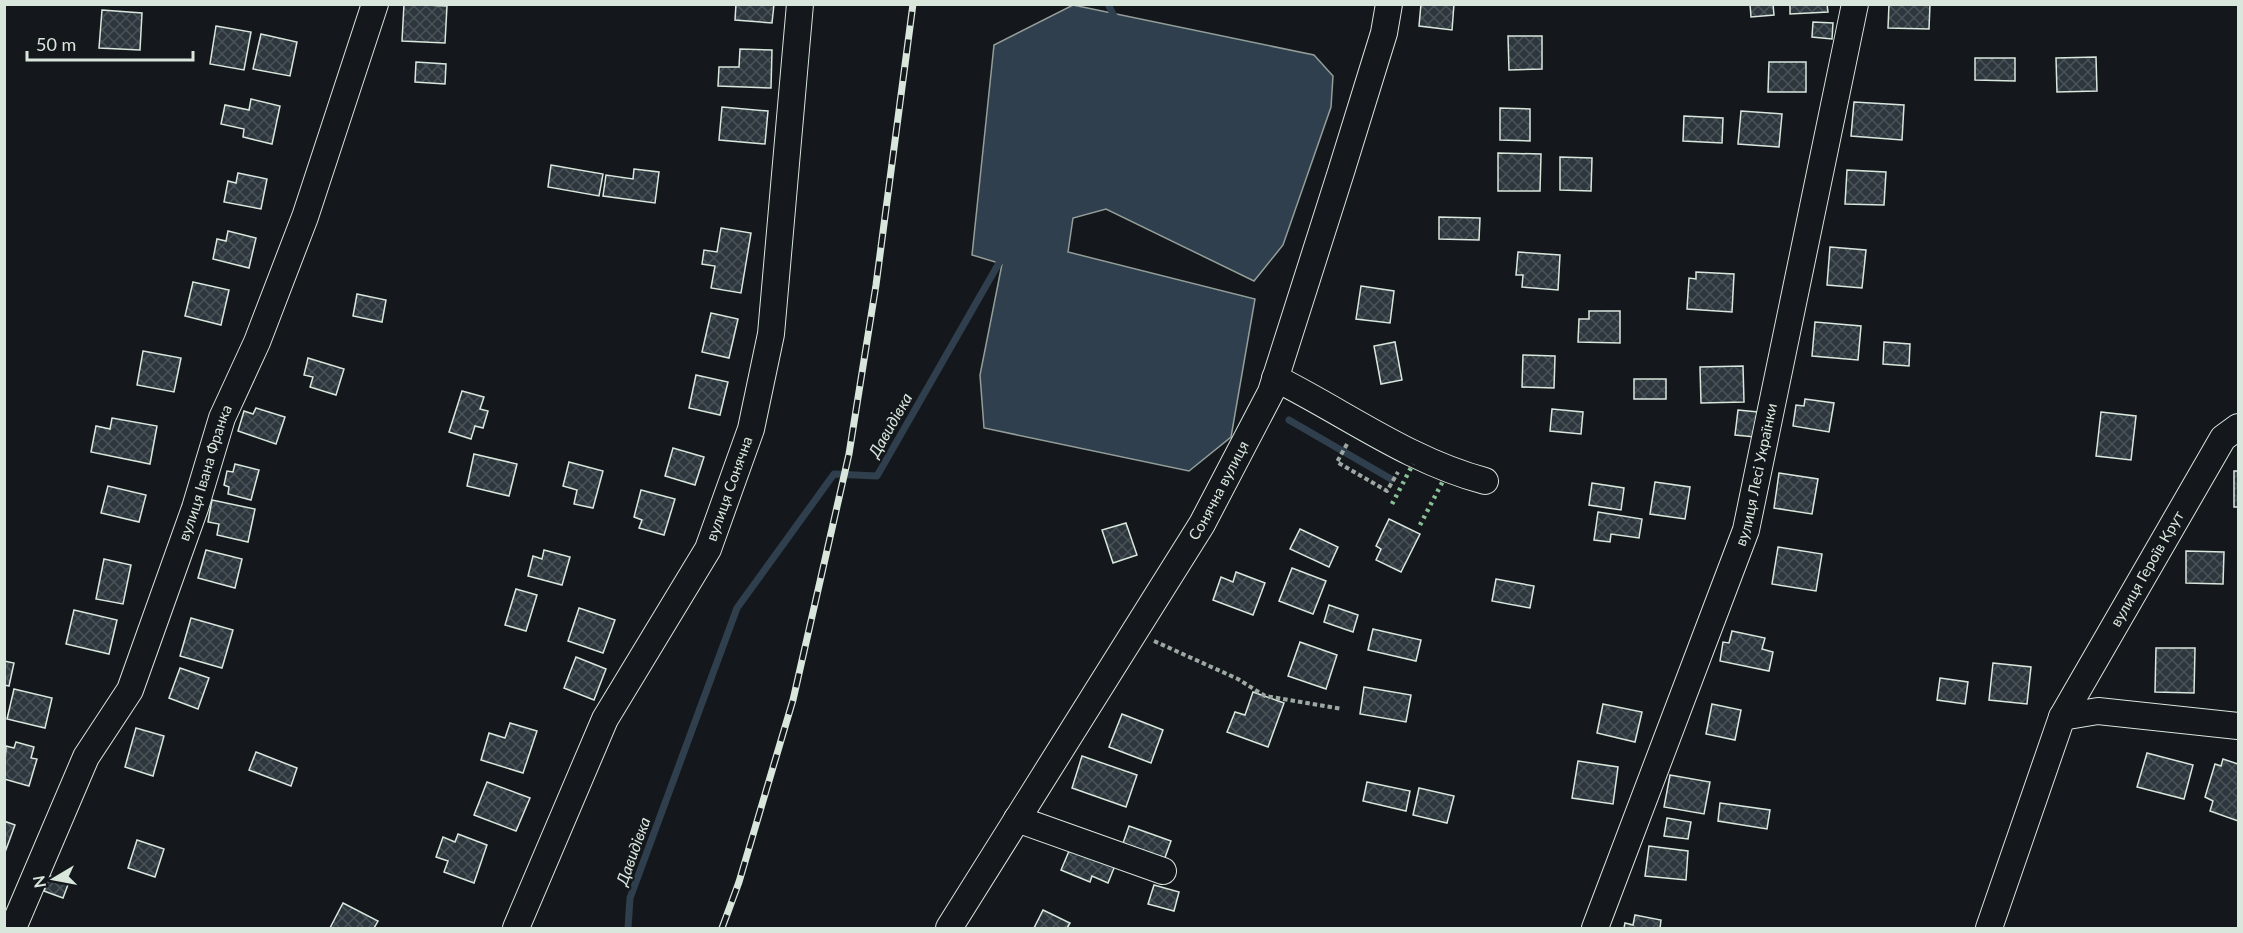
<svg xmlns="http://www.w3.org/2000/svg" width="2243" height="933" font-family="Lato,sans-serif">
	<defs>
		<pattern id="building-cross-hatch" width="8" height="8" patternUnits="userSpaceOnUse" patternTransform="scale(1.5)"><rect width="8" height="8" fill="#2c363c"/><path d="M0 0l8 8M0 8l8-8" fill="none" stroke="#4a5358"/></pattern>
	</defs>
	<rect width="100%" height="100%" fill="#14181c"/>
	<polygon fill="#2f3f4d" stroke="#939e99" stroke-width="1.5" points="1073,5 1314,55 1333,76 1331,107 1283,245 1254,281 1106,209 1073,218 1068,252 1255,299 1231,437 1189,471 984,428 980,375 1002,264 972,255 994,45"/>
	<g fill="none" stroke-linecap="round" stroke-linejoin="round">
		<g stroke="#2f3f4d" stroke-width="7">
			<polyline points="1108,4 1116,20"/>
			<polyline points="1289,420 1391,479"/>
			<polyline points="628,928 630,898 737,608 834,474 877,476 1003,256"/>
		</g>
	</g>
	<g fill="url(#building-cross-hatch)" stroke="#d8e6dc" stroke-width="1.5">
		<polygon points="404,4 447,6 445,43 402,41"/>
		<polygon points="736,4 774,4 772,23 735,20"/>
		<polygon points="1421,4 1454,4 1452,30 1419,26"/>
		<polygon points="1750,4 1773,4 1774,15 1751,17"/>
		<polygon points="1790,4 1827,4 1828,12 1790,14"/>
		<polygon points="1889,4 1930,4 1929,29 1888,28"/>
		<polygon points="102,10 142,13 140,50 99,48"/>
		<polygon points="1813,22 1833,23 1832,39 1812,37"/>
		<polygon points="216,26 251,32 244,70 210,64"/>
		<polygon points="261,34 297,42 290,76 253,69"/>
		<polygon points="1508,36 1542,36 1542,69 1509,70"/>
		<polygon points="740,49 772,50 771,88 718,86 719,67 739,67"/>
		<polygon points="2096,57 2097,91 2057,92 2056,58"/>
		<polygon points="1975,58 2015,58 2015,81 1975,80"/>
		<polygon points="416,62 446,64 445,84 415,82"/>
		<polygon points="1769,62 1806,62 1806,92 1768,92"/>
		<polygon points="251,99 280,106 272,144 243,137 244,129 221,124 225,105 249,110"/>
		<polygon points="1854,102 1904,105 1902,140 1851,136"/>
		<polygon points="722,107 768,111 765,144 719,140"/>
		<polygon points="1500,108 1530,109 1530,141 1500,140"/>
		<polygon points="1741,111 1782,114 1779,147 1738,144"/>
		<polygon points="1684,116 1723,118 1722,143 1683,141"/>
		<polygon points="1498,153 1541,154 1540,191 1498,191"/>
		<polygon points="1560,157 1592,158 1591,191 1560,190"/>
		<polygon points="551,165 603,174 599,196 548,187"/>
		<polygon points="634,169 659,172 655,203 603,196 606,175 633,179"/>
		<polygon points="1847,170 1886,172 1884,205 1845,204"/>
		<polygon points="238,173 267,179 261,209 224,202 228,181 236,183"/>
		<polygon points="1439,217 1480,218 1479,240 1439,239"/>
		<polygon points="721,228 751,233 741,293 711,288 715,266 702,264 704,250 717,252"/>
		<polygon points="228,231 256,238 249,268 213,259 217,239 226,241"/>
		<polygon points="1830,247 1866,250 1862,288 1827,285"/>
		<polygon points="1518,252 1560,255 1558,290 1522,287 1523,275 1516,275"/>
		<polygon points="1696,272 1734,274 1732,312 1687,309 1689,278 1696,279"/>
		<polygon points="193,282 229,290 221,325 185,316"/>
		<polygon points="1361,286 1394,291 1390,323 1356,319"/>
		<polygon points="357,294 386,300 382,322 353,316"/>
		<polygon points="1589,311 1620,311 1620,343 1578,342 1579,319 1589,319"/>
		<polygon points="711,313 738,319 729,358 702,352"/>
		<polygon points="1815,322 1861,326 1858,360 1812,356"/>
		<polygon points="1395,342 1402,380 1381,384 1374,346"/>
		<polygon points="1884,342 1910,344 1909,366 1883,364"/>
		<polygon points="143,351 181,358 174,392 137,385"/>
		<polygon points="1523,355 1555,356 1554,388 1522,387"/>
		<polygon points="308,358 344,369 336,395 310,387 313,377 304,375"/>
		<polygon points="1743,366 1744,402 1701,403 1700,367"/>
		<polygon points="696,375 728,382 720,415 689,408"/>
		<rect x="1634" y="379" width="32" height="20"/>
		<polygon points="462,391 484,397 480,409 488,411 483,428 475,426 471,439 449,432"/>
		<polygon points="1805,399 1834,403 1829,432 1793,426 1796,405 1804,406"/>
		<polygon points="256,408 285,417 276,444 238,431 244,411 253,414"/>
		<polygon points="1552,409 1583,412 1581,434 1550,431"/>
		<polygon points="1738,410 1758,412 1755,437 1735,435"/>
		<polygon points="2101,412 2136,416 2131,460 2096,456"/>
		<polygon points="112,418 157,426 150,464 91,452 96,426 110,429"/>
		<polygon points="673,448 704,457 695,485 665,476"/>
		<polygon points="474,454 517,464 509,496 467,486"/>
		<polygon points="569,462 603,471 593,508 574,504 577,490 563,486"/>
		<polygon points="235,464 259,470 251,500 228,494 229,487 224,485 227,471 233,472"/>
		<rect x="2234" y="471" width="4" height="36"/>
		<polygon points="1779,473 1818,479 1812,514 1774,508"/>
		<polygon points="1655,482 1690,487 1685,519 1650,514"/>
		<polygon points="1592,483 1624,488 1621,510 1589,505"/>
		<polygon points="108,486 146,495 139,522 101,513"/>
		<polygon points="641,490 675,499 664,535 639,528 642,520 634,517"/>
		<polygon points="212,500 255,509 248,542 217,535 219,524 208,522"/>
		<polygon points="1598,512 1642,519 1639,538 1611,534 1610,542 1594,540"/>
		<polygon points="1389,519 1420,534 1401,572 1376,560 1381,549 1376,546"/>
		<polygon points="1126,523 1137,555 1113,563 1102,530"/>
		<polygon points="1300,529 1338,547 1329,567 1290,549"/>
		<polygon points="1778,547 1822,554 1816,591 1772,584"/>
		<polygon points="206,550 242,559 235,588 198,578"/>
		<polygon points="544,550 570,557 562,585 528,576 533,556 542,559"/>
		<polygon points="2186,551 2224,552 2223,584 2186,583"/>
		<polygon points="104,559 131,565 123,604 96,599"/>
		<polygon points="1292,568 1326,581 1313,614 1279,601"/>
		<polygon points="1236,572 1265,583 1253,615 1213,600 1221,577 1233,582"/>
		<polygon points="1496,579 1534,586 1530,608 1492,601"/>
		<polygon points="516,589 537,595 526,631 505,625"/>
		<polygon points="1329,605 1358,615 1353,632 1324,622"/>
		<polygon points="579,608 615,620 603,653 568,641"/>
		<polygon points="74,610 117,620 109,654 66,644"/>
		<polygon points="191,618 233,630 222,668 180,656"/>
		<polygon points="1373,629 1421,640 1416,661 1368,650"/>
		<polygon points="1732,631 1765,638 1762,649 1773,652 1769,671 1720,661 1723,642 1729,643"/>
		<polygon points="1300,642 1337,655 1326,689 1288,676"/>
		<polygon points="2156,648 2195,648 2194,693 2155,692"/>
		<polygon points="576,657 606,669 594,700 564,688"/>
		<polygon points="4,661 14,663 9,686 4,685"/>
		<polygon points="1993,663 2031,667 2027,704 1989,700"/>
		<polygon points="180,668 209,678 198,709 169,698"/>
		<polygon points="1940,678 1968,682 1965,704 1937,700"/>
		<polygon points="1364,687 1411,695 1406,722 1360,714"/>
		<polygon points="14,689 52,698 45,728 7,719"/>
		<polygon points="1253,692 1284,703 1268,747 1227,732 1235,712 1245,715"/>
		<polygon points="1603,704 1642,712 1635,742 1597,733"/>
		<polygon points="1712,704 1741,710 1735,740 1706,734"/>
		<polygon points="1122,714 1163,730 1151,763 1109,747"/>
		<polygon points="510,723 537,731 523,773 481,760 489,733 505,738"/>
		<polygon points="136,728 164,736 153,776 125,767"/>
		<polygon points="16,742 34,747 31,758 37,759 29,786 4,779 6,746 14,748"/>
		<polygon points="256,752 297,768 291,786 249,770"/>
		<polygon points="2147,753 2193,765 2184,799 2137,787"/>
		<polygon points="1082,756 1137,775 1126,807 1072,788"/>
		<polygon points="2223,759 2238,764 2238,821 2210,811 2213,801 2205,797 2215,764 2221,766"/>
		<polygon points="1578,761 1618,767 1613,804 1572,798"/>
		<polygon points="1670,775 1710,782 1704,814 1664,807"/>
		<polygon points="487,782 530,798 516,831 474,815"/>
		<polygon points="1367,782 1410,791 1406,811 1363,801"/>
		<polygon points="1419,788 1454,796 1447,823 1413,815"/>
		<polygon points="1720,803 1770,810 1767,829 1718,821"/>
		<polygon points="1667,818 1691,822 1688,839 1664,836"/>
		<polygon points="4,821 15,825 4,855"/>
		<polygon points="1129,826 1171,841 1163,863 1121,849"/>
		<polygon points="458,834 487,845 474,883 444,872 448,861 436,857 443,837 455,842"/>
		<polygon points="137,840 164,849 155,877 128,868"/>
		<polygon points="1072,844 1116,863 1108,883 1092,876 1090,882 1061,870"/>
		<polygon points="1649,846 1688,851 1686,880 1645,876"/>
		<polygon points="50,876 69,882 63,898 44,891"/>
		<polygon points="1154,885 1179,892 1174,911 1148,904"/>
		<polygon points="343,903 378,921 374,928 330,928"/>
		<polygon points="1043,910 1070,923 1067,928 1034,928"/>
		<polygon points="1635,915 1661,920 1660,928 1624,928 1625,923 1633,925"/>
	</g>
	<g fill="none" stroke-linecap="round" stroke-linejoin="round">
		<defs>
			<g id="minor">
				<path d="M1275,378C1345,413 1409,461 1485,481"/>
				<path id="s1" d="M2062,717L2223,438L2238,427"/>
				<polyline points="1017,819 1163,871"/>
				<path id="s2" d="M13,928L86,757L130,690L195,508L222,418L257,342L305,217L375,4"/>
				<path id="s3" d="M516,928L605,719L708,549L751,429L771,334L800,4"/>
				<path id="s4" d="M949,928L1202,524L1271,392L1341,172L1384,33L1389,4"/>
				<path id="s5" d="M1595,928L1746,530L1855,4"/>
				<polyline points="1989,928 2062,717 2098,711 2238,726"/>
			</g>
		</defs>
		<use href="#minor" stroke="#d8e6dc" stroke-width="28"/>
		<g stroke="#9da8a2" stroke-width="4" stroke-dasharray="4.5 3" stroke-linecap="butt">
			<polyline points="1347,444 1337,462 1387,491 1398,472"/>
			<polyline points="1154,641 1238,679 1265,696 1342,709"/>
		</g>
		<use href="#minor" stroke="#14181c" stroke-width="26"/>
		<defs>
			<polyline id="rail" points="722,928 739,882 793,700 849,454 876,285 913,4"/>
		</defs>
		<use href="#rail" stroke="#d8e6dc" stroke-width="7"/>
		<use href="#rail" stroke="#14181c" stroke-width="4.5" stroke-dasharray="14" stroke-linecap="butt"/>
		<g stroke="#8ac095" stroke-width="4.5" stroke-dasharray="3 4.5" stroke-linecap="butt">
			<polyline points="1392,504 1413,464"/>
			<polyline points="1420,525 1444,479"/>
		</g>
	</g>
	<g text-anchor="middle" stroke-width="4.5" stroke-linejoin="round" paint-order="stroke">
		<g font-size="15" fill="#d8e6dc" stroke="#14181c">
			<text dy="5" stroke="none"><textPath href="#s2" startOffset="496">вулиця Івана Франка</textPath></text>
			<text dy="5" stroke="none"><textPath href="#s5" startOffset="482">вулиця Лесі Українки</textPath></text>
			<text dy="5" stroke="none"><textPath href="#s3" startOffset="490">вулиця Сонячна</textPath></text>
			<text dy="5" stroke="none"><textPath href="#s4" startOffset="514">Сонячна вулиця</textPath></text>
			<text dy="5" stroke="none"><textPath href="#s1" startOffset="171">вулиця Героїв Крут</textPath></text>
		</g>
		<g font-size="16" font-style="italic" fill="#d8e6dc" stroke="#14181c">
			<text transform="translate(890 425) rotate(-60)" y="6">Давидівка</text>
			<text transform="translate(633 851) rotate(-70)" y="6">Давидівка</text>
		</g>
	</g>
	<rect width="2243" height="933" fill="none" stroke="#d8e6dc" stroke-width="12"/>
	<g transform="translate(54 879) rotate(260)" stroke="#14181c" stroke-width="4.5" paint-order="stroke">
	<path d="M0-4.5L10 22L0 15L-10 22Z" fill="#d8e6dc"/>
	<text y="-9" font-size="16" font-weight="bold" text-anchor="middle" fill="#d8e6dc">N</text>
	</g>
	<path d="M27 51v9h166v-9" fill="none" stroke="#d8e6dc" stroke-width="3"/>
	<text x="36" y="51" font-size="18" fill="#d8e6dc" stroke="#14181c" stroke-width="4.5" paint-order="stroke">50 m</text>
</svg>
